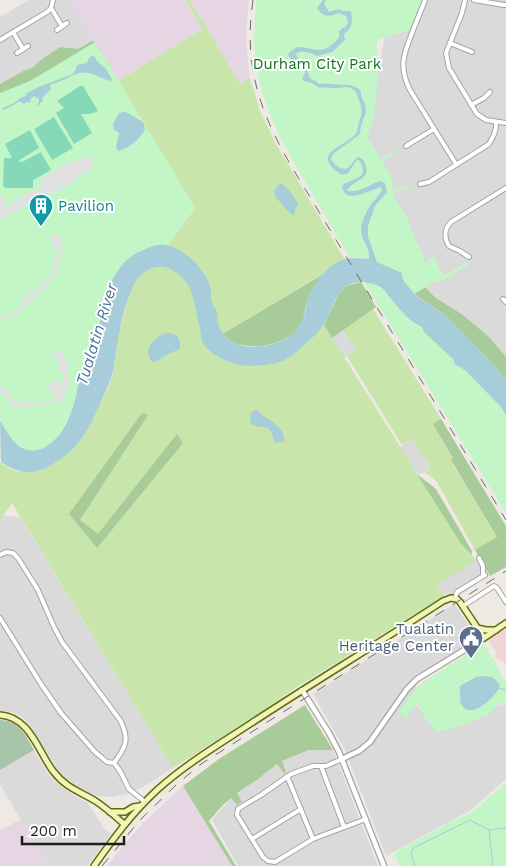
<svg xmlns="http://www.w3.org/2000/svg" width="506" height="866" font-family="'Work Sans',sans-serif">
	<rect width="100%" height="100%" fill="#eeeae3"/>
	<g fill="#dbdada">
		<polygon points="29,0 69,0 95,42 92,41 78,49 60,47 42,59 32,68 23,71 0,84 0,17"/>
		<polygon points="391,0 506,0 506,363 425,287 367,137"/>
		<polygon points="343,330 356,350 344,358 332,338"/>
		<polygon points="412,438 431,470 426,473 417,474 400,447"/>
		<polygon points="0,515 20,517 173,768 145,786 128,794 112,797 97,796 77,786 65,778 56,767 29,725 22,717 12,712 0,711"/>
		<polygon points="480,558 489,575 458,597 453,594 447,594 444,596 437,585"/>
		<polygon points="454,604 480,642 416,682 416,704 437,732 502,704 506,705 506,779 471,810 386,856 345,750 313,694"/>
		<polygon points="34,750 48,774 54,781 76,797 87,802 104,828 111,834 87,866 49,866 0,785 0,770"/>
		<polygon points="309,750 333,750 378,866 238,866 212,820 231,798 277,763"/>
	</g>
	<polygon fill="#eed4d3" points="506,627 506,666 504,662 495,658 496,652 488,639"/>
	<g fill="#e6d6e3">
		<polygon points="69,0 185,0 202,29 118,81"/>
		<polygon points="190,0 249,0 246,32 248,62 250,78 240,84"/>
		<polygon points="183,786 232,866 107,866 117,853 143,823"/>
		<polygon points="21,819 49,866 0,866 0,831"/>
	</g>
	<g fill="#c8e5ac">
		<polygon points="185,0 190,0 240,84 250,78 260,111 276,144 345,260 221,336 230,345 255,348 269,346 295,333 300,327 309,301 461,544 472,555 476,561 437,585 444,596 297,687 247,721 173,768 12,503 0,520 0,462 11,469 20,472 56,462 69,451 79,441 108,389 113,373 119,331 129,294 139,276 150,268 161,255 195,208 118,81 202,29"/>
		<polygon points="373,309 441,419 434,425 453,458 451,461 497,537 475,550 437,482 426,473 431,469 412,438 402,445 347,356 356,350 343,330"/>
	</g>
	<g fill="#a8cb9a">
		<polygon points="92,41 95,42 103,55 0,96 0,84 23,71 32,68 42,59 60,47 78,49"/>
		<path d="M325,273C318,281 310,291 307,302C304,311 305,319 299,327C288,341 267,348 250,346C239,345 231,344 223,334Z"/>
		<polygon points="361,282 376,307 332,338 324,325 339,293 346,286"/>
		<polygon points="425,287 436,298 463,315 489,337 506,357 506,380 488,359 445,315 414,294"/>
		<polygon points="142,413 148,415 80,520 98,534 177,434 183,443 97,548 69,514"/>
		<polygon points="441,419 506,526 506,567 490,576 475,550 497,537 451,460 453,458 433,424"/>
		<polygon points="417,474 436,489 472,551 472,555 461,544"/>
		<polygon points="305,705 333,750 309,750 282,761 286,772 284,773 277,764 258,779 237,793 242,802 237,805 231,798 222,806 209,821 236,866 232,866 183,786 219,759"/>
	</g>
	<path fill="#a6c5ab" d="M0,720C19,721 26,735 34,750L0,770Z"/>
	<g fill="#c2f6c6">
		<path d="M257,0H422L410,30L377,40L378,71L374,116L367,137L381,159L398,149L399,150L382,161L393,179L392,191L413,185V187L392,193L409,221L411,230L424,257V263L434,256L438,266L444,276L465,263L472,262L440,282L436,281L414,294L403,280L402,273L378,263L376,259L350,258C335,233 321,208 306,183C269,121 246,74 257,0Z"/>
		<polygon points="95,42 195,207 168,245 158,245 149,247 102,309 93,346 82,371 74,405 68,420 55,440 48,445 39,450 31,450 24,449 17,444 10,437 0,421 0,93 30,81"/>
		<polygon points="364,282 378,285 383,290 401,311 416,325 422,327 424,332 454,360 454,363 465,370 501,407 506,415 506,513"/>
		<polygon points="482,644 484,645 497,665 503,679 506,680 506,702 498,705 488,715 465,724 437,732 424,717 418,704 416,704 406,718 398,712 418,686"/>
		<polygon points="506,783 506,866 400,866 394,853 454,820 471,813"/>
	</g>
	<g fill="#85d9b9">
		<polygon points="80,86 83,86 98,111 90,114 81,114 92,133 74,144 56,113 64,108 57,101"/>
		<polygon points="54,117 73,148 52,160 34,129"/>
		<polygon points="30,130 39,148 18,161 22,162 41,152 51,170 33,180 33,188 5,188 3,186 4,158 12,158 5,144"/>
	</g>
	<g fill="#e1e1e1">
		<polygon points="83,157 89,157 93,162 92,167 88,172 77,176 78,179 50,195 48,193 38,195 39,197 0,221 0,194 8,207 6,208 7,209 11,207 10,204 26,194 35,189 37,191 42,182 41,179 71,161 73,163"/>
		<polygon points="52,235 61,235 61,256 55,277 36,295 27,305 20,312 11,317 0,319 0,316 6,316 16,311 24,303 20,301 22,298 27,299 28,297 26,294 31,290 33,292 51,276 57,251 57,245 52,245"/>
		<polygon points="58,350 63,352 63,358 64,360 66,359 69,369 67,370 67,377 70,378 69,384 66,385 67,389 63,395 65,398 58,403 55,401 40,406 26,407 18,405 17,407 11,406 13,403 3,395 0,390 0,384 4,390 7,389 11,394 9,396 14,400 25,403 37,403 48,401 56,397 60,393 55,395 51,393 53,389 47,387 49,383 54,384 53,380 55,379 56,381 60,380 63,386 63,374 61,374 58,363 60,361 54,355 55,352"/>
	</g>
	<g fill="#a6cdd9">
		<path d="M323,0H326L324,4L329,12L339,9L343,11H351C353,22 352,28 344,34L345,40L332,52L317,56C312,53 303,50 297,53L296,55L301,62L305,64L310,78C313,81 317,80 319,84C325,83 327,84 332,84C343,86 352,82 361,91V96L365,104L366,113L361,125L360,134L333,154L331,159C334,165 340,169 346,169C351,167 353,160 358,157C366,159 367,168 366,174C360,182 351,183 347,190V191C359,193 369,185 380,181L385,183L387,192L375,206L368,226V237L377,262L402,273L403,280L416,296L445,315L488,359L506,380V415L501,407L465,370L456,365L454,363V360L424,332L422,327C410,322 400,310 392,300C388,295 384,289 379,286C374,284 366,282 361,282C336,282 334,308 324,324C319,332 313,337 306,343C290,358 286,362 264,365C251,366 239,367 227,361C219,357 208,352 203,343C201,339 201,333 200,328C195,312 195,292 184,279C181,275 175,272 172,270C161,263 150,267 141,275C137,278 135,283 133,287C120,313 118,343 113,371C110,384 104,394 99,406C96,412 94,418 91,423C83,439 69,455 53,464C33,476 19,474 1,462L0,421C7,431 13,444 24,449C30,451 38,451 43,448C64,438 72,413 77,392C78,385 79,377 82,370C86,362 90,354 93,346C104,315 104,271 137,253C143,250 151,246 158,245C179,242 205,268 210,287C212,292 210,297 212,302C212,306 216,308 217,312C218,317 217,322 219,327C228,349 254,349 274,344C289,340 301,327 305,313C306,310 306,306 307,302C311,287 327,265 342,260C351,257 360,259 369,259C370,248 365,245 362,236C359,227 365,213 370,206C374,200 379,196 382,190L381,187C369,190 345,206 342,186C351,177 372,180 359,160H357L348,173L342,175C336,171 327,165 328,158C329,148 351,142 356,133C358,130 358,126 359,122C363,113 362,108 359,100C357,93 354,88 347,87C345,87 340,88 339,88C332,89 327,86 320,88L310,82L304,81L302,79L305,73L304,69L289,57L288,55L290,52L297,47C314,47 321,56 335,42C339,38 340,37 339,32L342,28H345L348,23L346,16L339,13C330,17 322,17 317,8Z"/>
		<path d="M94,55L97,61L106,69L112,79L111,81C101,79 91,70 79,73C71,75 57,85 50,84L51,89L42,98L43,102H41L38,106L37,105L39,102V99L34,96L31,98L30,103L27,102L24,104L19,101L12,106L4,110L2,109C5,107 9,105 12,104C18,101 19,97 26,96L27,93L41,86L73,74L76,69L77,65L87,63L89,58Z"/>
		<path d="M123,112H126L143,122L145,129C140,139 130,148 118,151L116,147L119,133L114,130L113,124L119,113Z"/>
		<path d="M279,184H282C289,190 295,196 298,205L295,209L294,216L285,209C281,198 267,198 279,184Z"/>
		<path d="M167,333C178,333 180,338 180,348L178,350L170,353L155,362L151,361C143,347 155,337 167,333Z"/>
		<path d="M255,410H257C265,419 287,427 284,441C280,443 277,443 274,441C270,420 263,432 250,423L251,413Z"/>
		<path d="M484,676L494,678L500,685C498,696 470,721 462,705C459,701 461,698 460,694C460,691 459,688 460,686L476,677Z"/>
	</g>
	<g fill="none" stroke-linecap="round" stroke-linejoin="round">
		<g stroke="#a6cdd9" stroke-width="1">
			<polyline points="499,688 506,690"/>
			<polyline points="415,866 411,853 413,848 470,820 489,830"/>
			<polyline points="493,866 489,830 505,828 506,827"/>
		</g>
		<defs>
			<g id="minor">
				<path d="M425,0C421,11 416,22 412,33C403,55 399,68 410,90L456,164"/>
				<polyline points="465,0 462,13 446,53 449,68 477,114 486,120 506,123"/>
				<polyline points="474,0 504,5 506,5"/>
				<polyline points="51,8 62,26"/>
				<polyline points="57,30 67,23"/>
				<polyline points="13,32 23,49"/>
				<polyline points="0,40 47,12 51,8 53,0"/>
				<polyline points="450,43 472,52"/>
				<polyline points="17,53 28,46"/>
				<polyline points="471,105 484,98 490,92"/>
				<polyline points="406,146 434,129"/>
				<path d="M420,184L429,182L489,144C493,137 497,130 496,122"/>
				<path d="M469,257L460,251L449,246C444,238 444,229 451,222L506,188"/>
				<polyline points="503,299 506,302"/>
				<path d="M0,555L6,552L13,553L18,558L38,590L54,627L62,642L120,720C130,739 126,747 114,763"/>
				<polyline points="479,558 483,566 483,576"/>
				<polyline points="455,598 457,592 485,575"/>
				<polyline points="463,606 494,586 497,588 506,602"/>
				<polyline points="0,618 41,684 61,713 95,752 107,762 114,763 120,771 129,789 145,802"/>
				<polyline points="342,759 326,766 313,766 291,774 261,795 241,807 238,809 237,815 263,857 268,861 275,862 313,839 366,819"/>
				<polyline points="321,766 344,827"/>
				<polyline points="287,776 313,839"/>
				<polyline points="252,839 301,809"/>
			</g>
			<g id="tertiary">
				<polyline points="302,690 329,733 339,752 384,866"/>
				<polyline points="342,759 359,751 370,742 407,689 417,679 484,638"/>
			</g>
			<g id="secondary">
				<polyline points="477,628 486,630 496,630"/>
				<path d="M0,715C30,717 38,751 53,771C65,787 78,791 94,800C105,807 115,816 124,824"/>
				<polyline points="110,812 125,812 133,807 140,806"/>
				<path d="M94,866C113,839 132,813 157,790C186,764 218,745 250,724C314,682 379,643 443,601L451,598L457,599L460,602L484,638L506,623"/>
			</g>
		</defs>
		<use href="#minor" stroke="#a4a4a4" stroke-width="6"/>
		<use href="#tertiary" stroke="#a4a4a4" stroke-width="7"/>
		<use href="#secondary" stroke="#626d0b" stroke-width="8"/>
		<use href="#minor" stroke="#fff" stroke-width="4"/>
		<use href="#tertiary" stroke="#fff" stroke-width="4.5"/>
		<use href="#secondary" stroke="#f2f5b9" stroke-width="5"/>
		<g stroke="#6b6b6b" stroke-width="1" stroke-dasharray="10 10" stroke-linecap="butt">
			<path d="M253,0C243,66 260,113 293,169L506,520"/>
			<polyline points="102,866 140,820 176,785 201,764 506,571"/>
		</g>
	</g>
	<defs>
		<symbol id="building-pin" viewBox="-11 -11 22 30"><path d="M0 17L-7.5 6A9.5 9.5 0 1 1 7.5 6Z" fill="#0f9aa8" stroke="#fff"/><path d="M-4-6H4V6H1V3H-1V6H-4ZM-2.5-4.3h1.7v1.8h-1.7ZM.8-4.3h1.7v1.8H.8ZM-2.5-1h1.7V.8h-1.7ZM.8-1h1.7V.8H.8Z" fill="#fff"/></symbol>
		<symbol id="civic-pin" viewBox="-11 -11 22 30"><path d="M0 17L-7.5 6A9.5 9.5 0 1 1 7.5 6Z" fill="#5c6f8a" stroke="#fff"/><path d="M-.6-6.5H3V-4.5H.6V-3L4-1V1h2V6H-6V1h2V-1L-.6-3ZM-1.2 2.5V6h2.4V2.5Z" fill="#fff"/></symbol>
	</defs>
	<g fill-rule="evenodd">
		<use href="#building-pin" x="27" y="192" width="28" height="38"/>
		<use href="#civic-pin" x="457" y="624" width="28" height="38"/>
	</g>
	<g text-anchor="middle" stroke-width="4" stroke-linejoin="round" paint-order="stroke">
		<g font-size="15" fill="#11741a" stroke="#fff">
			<text x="317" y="69">Durham City Park</text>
		</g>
		<g font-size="15" fill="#0d838f" stroke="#fff" text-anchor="start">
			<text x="58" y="211">Pavilion</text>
		</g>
		<g font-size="15" fill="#4e5e75" stroke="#fff" text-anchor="end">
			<text x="454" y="634">Tualatin<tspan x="454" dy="17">Heritage Center</tspan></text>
		</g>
		<g font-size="16" font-style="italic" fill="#4c75a0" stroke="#fff">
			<text transform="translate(96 334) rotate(-73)" y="6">Tualatin River</text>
		</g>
	</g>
	<path d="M22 836v8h102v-8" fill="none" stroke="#1d1d1d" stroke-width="2.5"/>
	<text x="30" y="836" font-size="15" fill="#1d1d1d" stroke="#ffffff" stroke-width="4" paint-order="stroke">200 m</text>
</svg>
